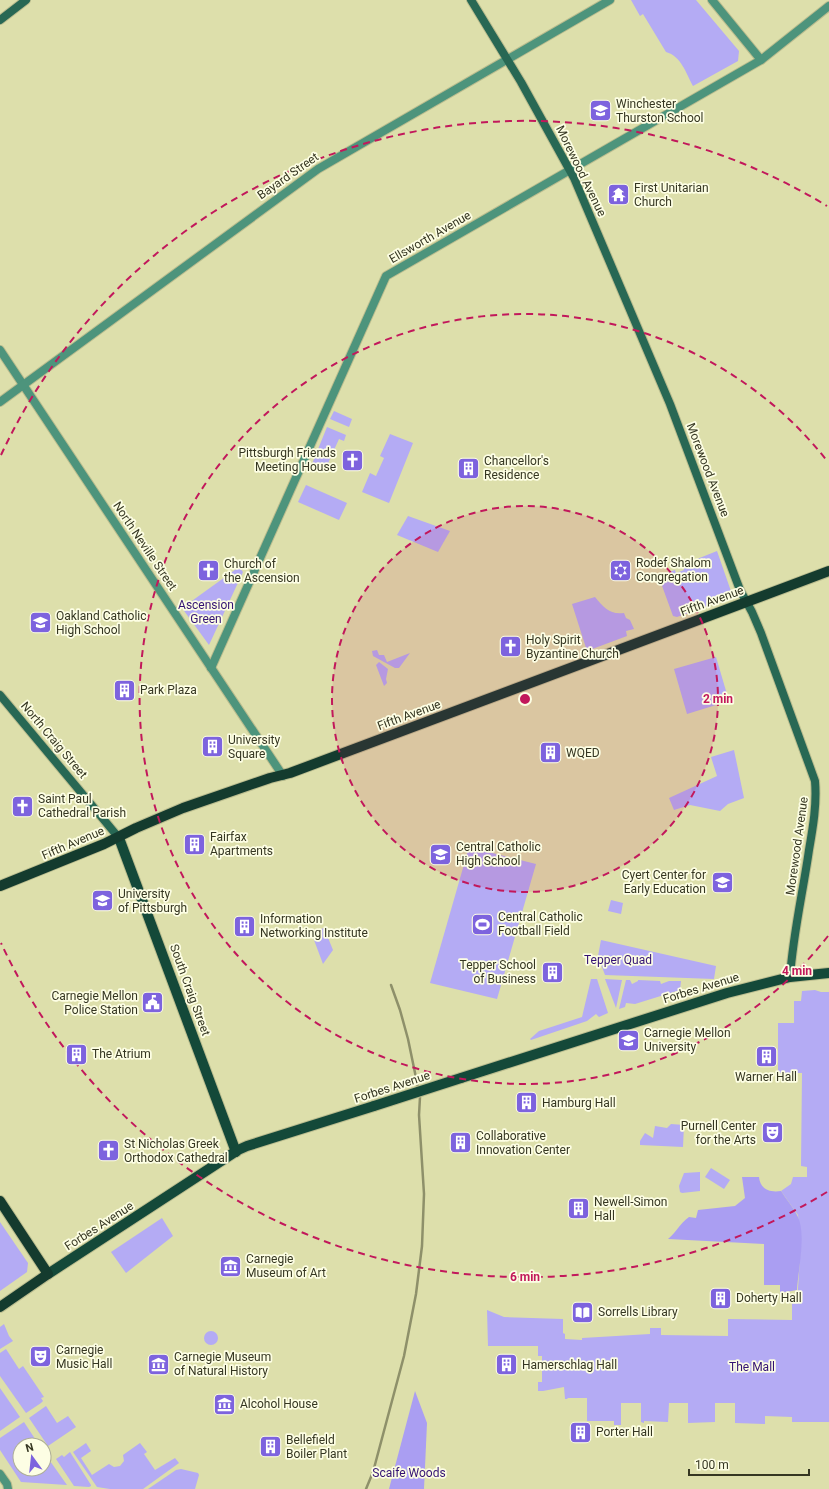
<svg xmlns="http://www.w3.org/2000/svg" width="829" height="1489" font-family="Roboto,sans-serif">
	<rect width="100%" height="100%" fill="#dddfab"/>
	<g fill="#b4abf4">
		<path d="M631,0H696L739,51L738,61L693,86C686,73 681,56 666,52L643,14L640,16Z"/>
		<polygon points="334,411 352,419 349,427 330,419"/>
		<polygon points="327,427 346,435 344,441 339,439 325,470 312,464"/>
		<polygon points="390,434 413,443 389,503 362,492 370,473 376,476 384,458 380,456"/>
		<polygon points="306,485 347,503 339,520 298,502"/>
		<polygon points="408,516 450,531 438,552 397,535"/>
		<polygon points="717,551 733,597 677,617 673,616 661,583 666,581 664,574 675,570 676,573 684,570 683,567 693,564 692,561"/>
		<polygon points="239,567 243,572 209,645 182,608"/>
		<path d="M595,597C603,607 610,615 624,613L626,618L630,620L634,629L626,631L627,636L587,651L572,604Z"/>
		<polygon points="377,650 379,655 384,655 387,662 410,653 399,668 395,668 373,656 372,651"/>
		<polygon points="716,657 729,701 687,714 674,669"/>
		<polygon points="379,662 388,669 386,679 387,683 384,686 376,665"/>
		<polygon points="734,750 744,798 728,804 720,811 690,805 674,810 669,798 717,776 711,757"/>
		<polygon points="469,847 536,864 497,999 430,983"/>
		<polygon points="611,900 623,903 621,914 608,911"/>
		<polygon points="324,928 333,950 323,964 311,932"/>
		<polygon points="601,940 716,966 714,979 605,975 598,956"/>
		<polygon points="591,979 597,979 608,1013 599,1017 596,1014 587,1021 531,1040 530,1039 539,1031 582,1017"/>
		<polygon points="605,979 622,980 616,1008"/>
		<polygon points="626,980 630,980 632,984 638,981 638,980 660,981 661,984 669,981 681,981 680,990 635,1004 626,1003 625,1007 619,1009"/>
		<polygon points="815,990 821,992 829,992 829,1422 792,1422 792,1417 765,1416 765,1424 735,1423 735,1403 715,1403 715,1422 688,1423 688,1403 669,1403 668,1422 644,1421 644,1423 641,1422 641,1403 621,1403 621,1425 614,1425 614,1421 587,1421 587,1398 568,1398 567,1399 565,1399 564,1387 543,1391 538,1391 538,1382 542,1382 542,1356 538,1356 538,1346 488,1346 487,1310 504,1317 563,1319 563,1333 565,1334 565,1339 582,1340 582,1338 650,1334 650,1328 661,1328 661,1335 728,1336 728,1319 792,1320 792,1303 797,1303 801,1243 798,1215 781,1191 791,1184 793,1177 807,1177 807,1167 801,1166 802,1073 778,1073 778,1023 794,1023 794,1001 801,1001 802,991"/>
		<polygon points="671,1124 684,1125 683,1147 640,1145 640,1141 645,1133 653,1138 655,1126 667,1128"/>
		<polygon points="711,1168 730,1180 724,1189 705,1177"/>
		<polygon points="700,1172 700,1191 682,1193 680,1192 679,1186 684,1173"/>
		<polygon points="162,1218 173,1236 126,1273 111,1252"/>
		<polygon points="0,1222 28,1263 27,1272 0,1291"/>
		<polygon points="4,1324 9,1336 13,1341 0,1349 0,1327"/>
		<circle cx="211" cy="1338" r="7"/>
		<polygon points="6,1349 19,1369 23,1366 44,1397 41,1398 43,1401 41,1403 26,1413 0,1376 0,1353"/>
		<polygon points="0,1388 20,1417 0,1431"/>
		<polygon points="46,1406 57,1423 68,1416 76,1427 48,1446 29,1418"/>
		<polygon points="24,1422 39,1445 20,1445 20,1469 44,1469 44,1465 50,1461 67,1485 21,1482 0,1450 0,1438"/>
		<polygon points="86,1443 91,1451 81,1458 92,1475 109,1464 114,1467 120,1466 124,1461 123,1455 140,1443 147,1452 144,1454 155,1470 175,1458 179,1463 143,1489 110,1489 97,1487 73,1452"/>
		<polygon points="70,1452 91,1485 91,1486 89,1487 74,1486 56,1459 62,1455 64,1457"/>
		<polygon points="181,1469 198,1473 199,1475 195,1489 148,1489 176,1470"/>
	</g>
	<g fill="#aa9ef2">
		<path d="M742,1177H759C760,1189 770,1193 781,1191C786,1199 793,1207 797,1215C807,1233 798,1270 797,1290L780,1293V1285H764V1244L668,1239C677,1232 679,1224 689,1217L696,1218L698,1210L735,1206L745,1198Z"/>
		<polygon points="415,1391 427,1423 424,1489 389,1489"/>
	</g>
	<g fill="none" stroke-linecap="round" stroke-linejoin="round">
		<defs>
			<g id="tertiary">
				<polyline points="712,0 761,60"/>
				<polyline points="0,350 283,776"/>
				<polyline points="0,402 318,169 610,0"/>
				<polyline points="211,668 386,276 761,60 829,6"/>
				<polyline points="0,1474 7,1484 8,1489"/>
			</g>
			<g id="secondary">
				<path d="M471,0L521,82L574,178L670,404L740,590L752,612L761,633L815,781C817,804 813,827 809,850C803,892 793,934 790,977"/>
				<polyline points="0,20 26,0"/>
				<polyline points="0,695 119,838"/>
			</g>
			<g id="primary">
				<polyline points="119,838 236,1152"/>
				<polyline points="461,1078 727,993 790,977 829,973"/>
				<polyline points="48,1274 238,1150 247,1146 374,1106"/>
			</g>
			<g id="trunk">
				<polyline points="0,886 104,844 136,828 183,808 270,778 290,773 829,571"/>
				<polyline points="0,1201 48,1274 0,1307"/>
			</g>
		</defs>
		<use href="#tertiary" stroke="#bbbd8f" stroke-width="10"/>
		<use href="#secondary" stroke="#bbbd8f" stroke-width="10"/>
		<use href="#primary" stroke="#bbbd8f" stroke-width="12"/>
		<use href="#trunk" stroke="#bbbd8f" stroke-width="12"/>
		<use href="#tertiary" stroke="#4d947c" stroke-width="8"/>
		<use href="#secondary" stroke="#286854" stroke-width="8"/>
		<use href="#primary" stroke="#144939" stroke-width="10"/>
		<use href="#trunk" stroke="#143b2e" stroke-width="10"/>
		<polyline stroke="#8e906a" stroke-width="2.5" points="366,1489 373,1472 404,1356 416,1294 422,1246 424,1194 419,1115 420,1097 408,1039 400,1010 391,985"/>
		<defs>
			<polyline id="primary-bridge" points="374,1106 461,1078"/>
		</defs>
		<use href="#primary-bridge" stroke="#bbbd8f" stroke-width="12" stroke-linecap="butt"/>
		<use href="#primary-bridge" stroke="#144939" stroke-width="10"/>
	</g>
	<circle cx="525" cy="699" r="193" fill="#c2185b" fill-opacity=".12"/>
	<g fill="none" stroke="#c2185b" stroke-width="2" stroke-dasharray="7 5">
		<circle cx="525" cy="699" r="193"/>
		<path d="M828 936A385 385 0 1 1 828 462"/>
		<path d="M827 1192A578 578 0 0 1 1 943M1 455A578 578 0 0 1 827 206"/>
	</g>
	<defs>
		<symbol id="school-square" viewBox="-11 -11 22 22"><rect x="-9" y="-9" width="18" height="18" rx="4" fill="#7d63de" stroke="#fdfee4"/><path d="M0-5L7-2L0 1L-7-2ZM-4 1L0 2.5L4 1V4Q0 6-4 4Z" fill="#fff"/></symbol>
		<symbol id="temple-square" viewBox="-11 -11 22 22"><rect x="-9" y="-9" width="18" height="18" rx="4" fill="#7d63de" stroke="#fdfee4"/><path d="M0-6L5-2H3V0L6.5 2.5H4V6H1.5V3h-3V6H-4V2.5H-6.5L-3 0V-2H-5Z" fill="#fff"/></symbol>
		<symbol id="church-square" viewBox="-11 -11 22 22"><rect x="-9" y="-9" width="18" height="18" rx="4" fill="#7d63de" stroke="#fdfee4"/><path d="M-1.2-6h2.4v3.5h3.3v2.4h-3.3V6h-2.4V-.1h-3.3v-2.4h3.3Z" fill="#fff"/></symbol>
		<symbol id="building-square" viewBox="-11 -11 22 22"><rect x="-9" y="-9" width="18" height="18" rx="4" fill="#7d63de" stroke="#fdfee4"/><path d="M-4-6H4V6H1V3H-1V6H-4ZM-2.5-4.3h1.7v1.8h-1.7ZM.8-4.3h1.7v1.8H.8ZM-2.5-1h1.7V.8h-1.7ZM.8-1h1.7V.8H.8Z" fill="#fff"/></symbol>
		<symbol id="synagogue-square" viewBox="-11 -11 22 22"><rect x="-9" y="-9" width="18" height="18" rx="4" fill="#7d63de" stroke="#fdfee4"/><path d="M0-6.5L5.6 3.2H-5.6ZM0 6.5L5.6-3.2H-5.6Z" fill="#fff"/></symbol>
		<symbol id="university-square" viewBox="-11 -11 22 22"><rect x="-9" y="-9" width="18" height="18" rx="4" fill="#7d63de" stroke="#fdfee4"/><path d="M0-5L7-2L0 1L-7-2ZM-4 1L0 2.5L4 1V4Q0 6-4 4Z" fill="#fff"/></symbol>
		<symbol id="stadium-square" viewBox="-11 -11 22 22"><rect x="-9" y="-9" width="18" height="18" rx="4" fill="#7d63de" stroke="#fdfee4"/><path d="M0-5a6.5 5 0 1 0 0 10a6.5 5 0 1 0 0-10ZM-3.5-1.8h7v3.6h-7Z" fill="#fff"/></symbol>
		<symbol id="civic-square" viewBox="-11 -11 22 22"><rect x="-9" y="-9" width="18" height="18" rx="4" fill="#7d63de" stroke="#fdfee4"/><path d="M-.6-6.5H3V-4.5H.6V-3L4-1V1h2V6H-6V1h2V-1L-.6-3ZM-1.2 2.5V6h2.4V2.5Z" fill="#fff"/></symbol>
		<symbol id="theatre-square" viewBox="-11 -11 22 22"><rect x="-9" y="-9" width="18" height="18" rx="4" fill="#7d63de" stroke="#fdfee4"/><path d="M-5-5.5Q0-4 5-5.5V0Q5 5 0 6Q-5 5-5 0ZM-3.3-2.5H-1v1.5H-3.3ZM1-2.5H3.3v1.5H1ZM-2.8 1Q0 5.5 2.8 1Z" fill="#fff"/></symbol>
		<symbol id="museum-square" viewBox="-11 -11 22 22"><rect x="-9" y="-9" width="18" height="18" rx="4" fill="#7d63de" stroke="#fdfee4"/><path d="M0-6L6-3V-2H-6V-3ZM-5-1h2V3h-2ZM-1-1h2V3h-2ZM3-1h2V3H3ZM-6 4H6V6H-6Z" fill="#fff"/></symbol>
		<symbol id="library-square" viewBox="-11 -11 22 22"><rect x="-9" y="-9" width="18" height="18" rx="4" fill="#7d63de" stroke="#fdfee4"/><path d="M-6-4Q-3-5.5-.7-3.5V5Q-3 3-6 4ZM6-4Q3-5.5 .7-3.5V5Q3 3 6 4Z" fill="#fff"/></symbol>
	</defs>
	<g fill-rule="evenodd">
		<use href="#school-square" x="588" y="98" width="25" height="25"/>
		<use href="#temple-square" x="606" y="182" width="25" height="25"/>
		<use href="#church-square" x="340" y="448" width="25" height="25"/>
		<use href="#building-square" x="456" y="456" width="25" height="25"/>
		<use href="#synagogue-square" x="608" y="558" width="25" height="25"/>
		<use href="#church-square" x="196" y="558" width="25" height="25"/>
		<use href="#school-square" x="28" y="610" width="25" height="25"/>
		<use href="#church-square" x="498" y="634" width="25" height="25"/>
		<use href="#building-square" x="112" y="678" width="25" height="25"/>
		<use href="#building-square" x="200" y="734" width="25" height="25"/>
		<use href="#building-square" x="538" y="740" width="25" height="25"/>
		<use href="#church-square" x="10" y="794" width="25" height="25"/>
		<use href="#building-square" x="182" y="832" width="25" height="25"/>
		<use href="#school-square" x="428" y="842" width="25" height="25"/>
		<use href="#school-square" x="710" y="870" width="25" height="25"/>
		<use href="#university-square" x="90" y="888" width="25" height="25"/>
		<use href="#stadium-square" x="470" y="912" width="25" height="25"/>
		<use href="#building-square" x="232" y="914" width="25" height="25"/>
		<use href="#building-square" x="540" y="960" width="25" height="25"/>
		<use href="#civic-square" x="140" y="990" width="25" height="25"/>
		<use href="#university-square" x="616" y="1028" width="25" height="25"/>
		<use href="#building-square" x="64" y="1042" width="25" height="25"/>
		<use href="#building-square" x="754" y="1044" width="25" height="25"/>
		<use href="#building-square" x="514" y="1090" width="25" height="25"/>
		<use href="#theatre-square" x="760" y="1120" width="25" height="25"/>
		<use href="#building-square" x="448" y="1130" width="25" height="25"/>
		<use href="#church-square" x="96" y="1138" width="25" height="25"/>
		<use href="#building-square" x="566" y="1196" width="25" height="25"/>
		<use href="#museum-square" x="218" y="1254" width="25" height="25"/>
		<use href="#building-square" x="708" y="1286" width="25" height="25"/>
		<use href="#library-square" x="570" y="1300" width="25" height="25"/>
		<use href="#theatre-square" x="28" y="1344" width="25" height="25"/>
		<use href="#museum-square" x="146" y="1352" width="25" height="25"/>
		<use href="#building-square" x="494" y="1352" width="25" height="25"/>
		<use href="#museum-square" x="212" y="1392" width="25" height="25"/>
		<use href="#building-square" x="568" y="1420" width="25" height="25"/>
		<use href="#building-square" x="258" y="1434" width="25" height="25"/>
	</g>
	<g text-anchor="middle" stroke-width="3.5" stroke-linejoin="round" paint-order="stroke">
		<g font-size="12" fill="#353621" stroke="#fdfee4" text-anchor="start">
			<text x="616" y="108">Winchester<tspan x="616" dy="14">Thurston School</tspan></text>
			<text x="634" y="192">First Unitarian<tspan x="634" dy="14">Church</tspan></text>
			<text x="336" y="457" text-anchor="end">Pittsburgh Friends<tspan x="336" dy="14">Meeting House</tspan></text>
			<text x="484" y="465">Chancellor's<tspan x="484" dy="14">Residence</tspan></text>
			<text x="636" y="567">Rodef Shalom<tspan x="636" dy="14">Congregation</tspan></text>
			<text x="224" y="568">Church of<tspan x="224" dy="14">the Ascension</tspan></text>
			<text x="56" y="620">Oakland Catholic<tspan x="56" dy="14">High School</tspan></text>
			<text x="526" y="644">Holy Spirit<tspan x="526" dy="14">Byzantine Church</tspan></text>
			<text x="140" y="694">Park Plaza</text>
			<text x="228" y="744">University<tspan x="228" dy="14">Square</tspan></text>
			<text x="566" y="757">WQED</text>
			<text x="38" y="803">Saint Paul<tspan x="38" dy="14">Cathedral Parish</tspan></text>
			<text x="210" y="841">Fairfax<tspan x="210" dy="14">Apartments</tspan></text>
			<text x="456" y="851">Central Catholic<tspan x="456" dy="14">High School</tspan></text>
			<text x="706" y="879" text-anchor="end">Cyert Center for<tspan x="706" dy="14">Early Education</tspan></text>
			<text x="118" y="898">University<tspan x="118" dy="14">of Pittsburgh</tspan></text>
			<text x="498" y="921">Central Catholic<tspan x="498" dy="14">Football Field</tspan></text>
			<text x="260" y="923">Information<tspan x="260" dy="14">Networking Institute</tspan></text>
			<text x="536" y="969" text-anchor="end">Tepper School<tspan x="536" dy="14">of Business</tspan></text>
			<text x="138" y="1000" text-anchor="end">Carnegie Mellon<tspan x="138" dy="14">Police Station</tspan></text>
			<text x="644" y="1037">Carnegie Mellon<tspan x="644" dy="14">University</tspan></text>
			<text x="92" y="1058">The Atrium</text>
			<text x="766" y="1081" text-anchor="middle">Warner Hall</text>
			<text x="542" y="1107">Hamburg Hall</text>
			<text x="756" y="1130" text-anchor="end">Purnell Center<tspan x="756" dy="14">for the Arts</tspan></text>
			<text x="476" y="1140">Collaborative<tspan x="476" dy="14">Innovation Center</tspan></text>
			<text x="124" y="1148">St Nicholas Greek<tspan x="124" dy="14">Orthodox Cathedral</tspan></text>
			<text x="594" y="1206">Newell-Simon<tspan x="594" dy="14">Hall</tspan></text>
			<text x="246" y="1263">Carnegie<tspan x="246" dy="14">Museum of Art</tspan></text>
			<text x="736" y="1302">Doherty Hall</text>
			<text x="598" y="1316">Sorrells Library</text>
			<text x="56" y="1354">Carnegie<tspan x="56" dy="14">Music Hall</tspan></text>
			<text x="174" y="1361">Carnegie Museum<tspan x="174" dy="14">of Natural History</tspan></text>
			<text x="522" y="1369">Hamerschlag Hall</text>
			<text x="240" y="1408">Alcohol House</text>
			<text x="596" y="1436">Porter Hall</text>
			<text x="286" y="1444">Bellefield<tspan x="286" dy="14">Boiler Plant</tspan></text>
		</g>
		<g font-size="12" fill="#353621" stroke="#fdfee4">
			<text transform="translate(581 171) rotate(64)" y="4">Morewood Avenue</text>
			<text transform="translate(288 176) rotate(-35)" y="4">Bayard Street</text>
			<text transform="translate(430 237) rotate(-30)" y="4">Ellsworth Avenue</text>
			<text transform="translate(708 470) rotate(69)" y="4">Morewood Avenue</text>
			<text transform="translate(145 546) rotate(56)" y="4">North Neville Street</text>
			<text transform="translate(712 601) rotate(-20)" y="4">Fifth Avenue</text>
			<text transform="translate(409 715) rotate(-20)" y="4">Fifth Avenue</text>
			<text transform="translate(54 740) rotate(50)" y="4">North Craig Street</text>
			<text transform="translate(73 843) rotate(-23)" y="4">Fifth Avenue</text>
			<text transform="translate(797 846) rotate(-82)" y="4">Morewood Avenue</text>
			<text transform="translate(701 988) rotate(-17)" y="4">Forbes Avenue</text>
			<text transform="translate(190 990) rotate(70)" y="4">South Craig Street</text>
			<text transform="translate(392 1087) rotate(-18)" y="4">Forbes Avenue</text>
			<text transform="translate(99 1226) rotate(-33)" y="4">Forbes Avenue</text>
		</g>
		<g font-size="12" fill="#331273" stroke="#fdfee4">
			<text x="206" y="609">Ascension<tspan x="206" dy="14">Green</tspan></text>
			<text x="618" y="964">Tepper Quad</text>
			<text x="752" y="1371">The Mall</text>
			<text x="409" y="1477">Scaife Woods</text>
		</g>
	</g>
	<circle cx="525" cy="699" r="6" fill="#c2185b" stroke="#fdfee4" stroke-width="2"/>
	<g font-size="12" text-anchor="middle" font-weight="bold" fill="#c2185b" stroke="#fdfee4" stroke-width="3.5" stroke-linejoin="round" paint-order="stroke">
		<text x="718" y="703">2 min</text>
		<text x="797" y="975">4 min</text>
		<text x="525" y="1281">6 min</text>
	</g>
	<g transform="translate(32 1457) rotate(345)"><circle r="19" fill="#fdfee4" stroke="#adae96"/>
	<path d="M0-3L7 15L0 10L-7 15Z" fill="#7d63de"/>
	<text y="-6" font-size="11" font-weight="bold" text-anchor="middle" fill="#353621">N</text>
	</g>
	<path d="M689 1469v6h120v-6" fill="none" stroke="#353621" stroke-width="2"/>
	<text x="695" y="1469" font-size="12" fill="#353621" stroke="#fdfee4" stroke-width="3" paint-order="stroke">100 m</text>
</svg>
